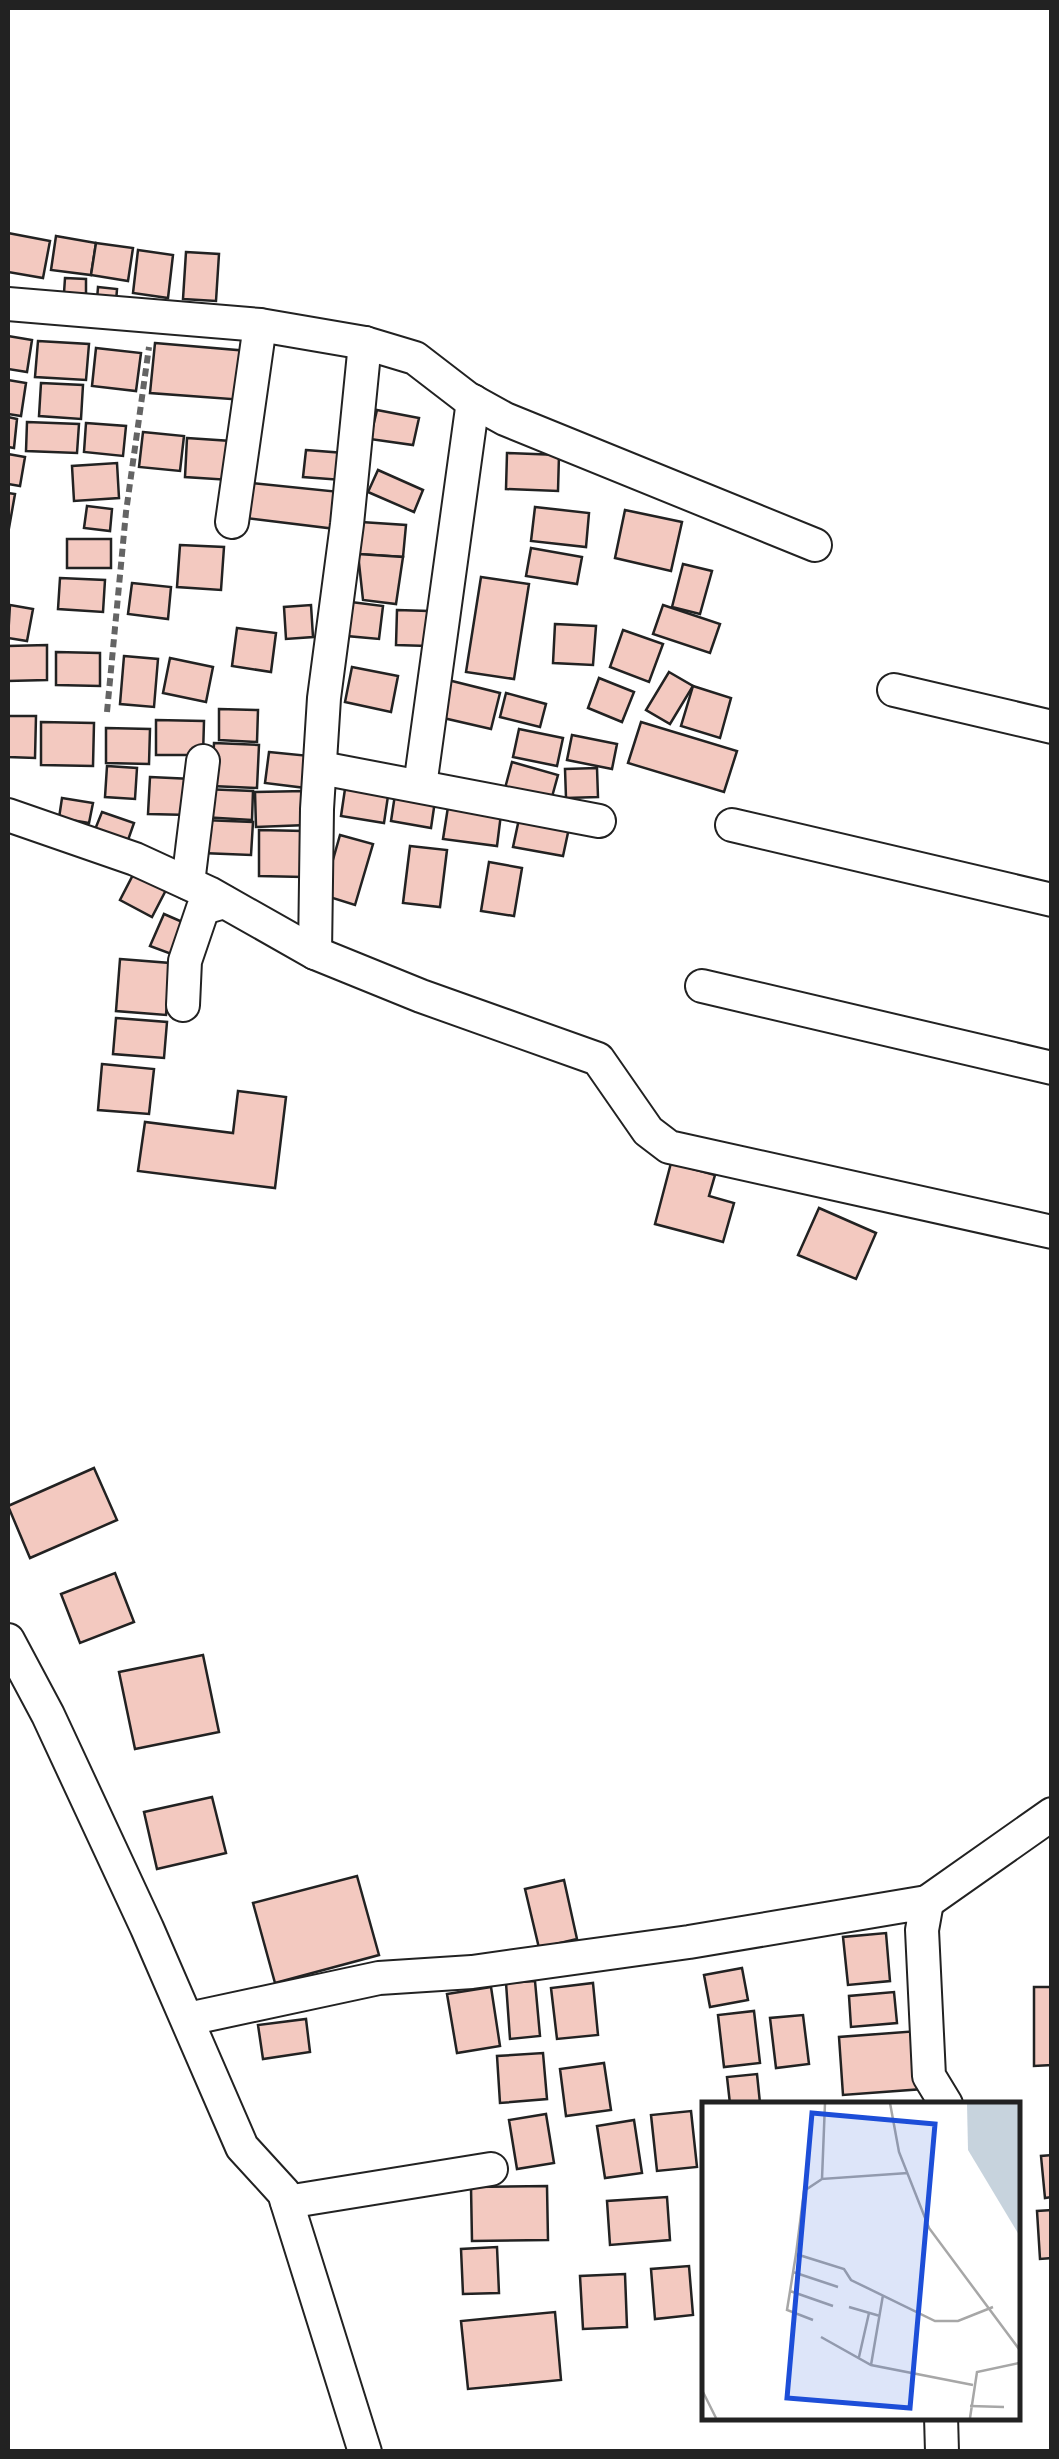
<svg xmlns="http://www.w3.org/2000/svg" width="1059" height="2459" font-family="Montserrat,sans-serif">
	<rect width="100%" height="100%" fill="#fff"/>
	<g fill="#f3c9c0" stroke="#222" stroke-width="2.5">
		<polygon points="8,233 50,241 43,278 8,272"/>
		<polygon points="56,236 96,243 91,275 51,270"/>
		<polygon points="96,243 133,248 128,281 91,275"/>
		<polygon points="138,250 173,255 168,298 133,293"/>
		<polygon points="186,252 219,254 216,301 183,299"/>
		<polygon points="65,278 86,279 86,294 64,293"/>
		<polygon points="98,287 117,289 116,302 97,300"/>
		<polygon points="8,336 32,340 27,372 8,369"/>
		<polygon points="38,341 89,344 86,380 35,377"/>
		<polygon points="155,343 248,351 244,400 150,393"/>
		<polygon points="96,348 141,353 136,391 92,386"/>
		<polygon points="8,380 26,383 21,416 8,414"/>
		<polygon points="41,383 83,385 81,419 39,416"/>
		<polygon points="377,410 419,418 413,445 370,439"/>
		<polygon points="8,417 17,419 14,448 8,447"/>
		<polygon points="27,422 79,424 77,453 26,451"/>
		<polygon points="86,423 126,426 123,456 84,452"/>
		<polygon points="143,432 184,436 180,471 139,467"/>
		<polygon points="187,438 231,441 230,480 185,477"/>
		<polygon points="306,450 344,453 342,480 303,477"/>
		<polygon points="507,453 559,455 558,491 506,489"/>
		<polygon points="8,454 25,457 20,486 8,484"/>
		<polygon points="117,463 119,498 74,501 72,466"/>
		<polygon points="378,470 423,490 414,512 368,492"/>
		<polygon points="242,482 340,492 336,529 238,517"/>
		<polygon points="8,493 15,494 9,528 8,528"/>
		<polygon points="87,506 112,509 110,531 84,528"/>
		<polygon points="535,507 589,513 586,547 531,541"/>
		<polygon points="625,510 682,522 671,571 615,558"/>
		<polygon points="361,522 406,525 403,557 358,554"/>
		<rect x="67" y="539" width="44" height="29"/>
		<polygon points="180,545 224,547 221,590 177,587"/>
		<polygon points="531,548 582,557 577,584 526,576"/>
		<polygon points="358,554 403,557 396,604 363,600"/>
		<polygon points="683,564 712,571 700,614 672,607"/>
		<polygon points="481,577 529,584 514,679 466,672"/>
		<polygon points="60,578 105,580 103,612 58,609"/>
		<polygon points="132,583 171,587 168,619 128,614"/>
		<polygon points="351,602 383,606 379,639 347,636"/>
		<polygon points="10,605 33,609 27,641 8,638"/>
		<polygon points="311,605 313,637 286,639 284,607"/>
		<polygon points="663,605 720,624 710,653 653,634"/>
		<polygon points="397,610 429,611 428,646 396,645"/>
		<polygon points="555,624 596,626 593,665 553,663"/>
		<polygon points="237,628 276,633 271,672 232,666"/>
		<polygon points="623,630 663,644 649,682 610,667"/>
		<polygon points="47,645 47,680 8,681 8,646"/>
		<polygon points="56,652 100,653 100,686 56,685"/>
		<polygon points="124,656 158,659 154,707 120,704"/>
		<polygon points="170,658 213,667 206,702 163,693"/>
		<polygon points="352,667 398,676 391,712 345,702"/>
		<polygon points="669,672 693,686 670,724 646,710"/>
		<polygon points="599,678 634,692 622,722 588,708"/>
		<polygon points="448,680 500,693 491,729 439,717"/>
		<polygon points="693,686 731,698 720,738 681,726"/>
		<polygon points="506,693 546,704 540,727 500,717"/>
		<polygon points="219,709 258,710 257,742 219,740"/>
		<polygon points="8,716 36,716 35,758 8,757"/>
		<polygon points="156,720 204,721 203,755 156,755"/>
		<polygon points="41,722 94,723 93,766 41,765"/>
		<polygon points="641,722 737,751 724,792 628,763"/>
		<polygon points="106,728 150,729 149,764 106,763"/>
		<polygon points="519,729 563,738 557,766 513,757"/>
		<polygon points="572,735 617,744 612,769 567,760"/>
		<polygon points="214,743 259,745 257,788 212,786"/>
		<polygon points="269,752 310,756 306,788 265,783"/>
		<polygon points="512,762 558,775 550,804 504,792"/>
		<polygon points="107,766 137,768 135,799 105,797"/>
		<polygon points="597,768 598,797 566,798 565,769"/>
		<polygon points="150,777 192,779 190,815 148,814"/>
		<polygon points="396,788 436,794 431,828 391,821"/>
		<polygon points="203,789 253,791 252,820 202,817"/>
		<polygon points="345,789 388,796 384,823 341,816"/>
		<polygon points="305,791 307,825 256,827 255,792"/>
		<polygon points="62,798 93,803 89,823 59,818"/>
		<polygon points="448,807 501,814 497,846 443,839"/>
		<polygon points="102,812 134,823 127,843 94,832"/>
		<polygon points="519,819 569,828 563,856 513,847"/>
		<polygon points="203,820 253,822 251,855 202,853"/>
		<polygon points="259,830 304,831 303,877 259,876"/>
		<polygon points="340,835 373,844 355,905 323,895"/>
		<polygon points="410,846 447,850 440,907 403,903"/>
		<polygon points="489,862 522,868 514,916 481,911"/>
		<polygon points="134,873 166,890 152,917 120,900"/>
		<polygon points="164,914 187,924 174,955 150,946"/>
		<polygon points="120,959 170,963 166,1015 116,1011"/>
		<polygon points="116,1018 167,1022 164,1058 113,1054"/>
		<polygon points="102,1064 154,1069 149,1114 98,1110"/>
		<polygon points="238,1091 286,1097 275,1188 138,1171 145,1122 233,1133"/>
		<polygon points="671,1163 715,1175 709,1196 734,1203 723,1242 655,1224"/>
		<polygon points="819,1208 876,1233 856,1279 798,1255"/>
		<polygon points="94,1468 117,1520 30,1558 8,1506"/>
		<polygon points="115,1573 134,1622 80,1643 61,1594"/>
		<polygon points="203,1655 219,1732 135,1749 119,1672"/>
		<polygon points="212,1797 226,1853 157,1869 144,1812"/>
		<polygon points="357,1876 379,1955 275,1983 253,1903"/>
		<polygon points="564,1880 577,1939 539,1948 525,1889"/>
		<polygon points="886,1933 890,1981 848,1985 843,1937"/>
		<polygon points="742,1968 748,2000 710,2007 704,1975"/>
		<polygon points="535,1981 540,2036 510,2039 506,1983"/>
		<polygon points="593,1983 598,2035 557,2039 551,1988"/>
		<polygon points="491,1987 500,2046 457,2053 447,1994"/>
		<polygon points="1034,1987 1052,1987 1052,2065 1034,2066"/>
		<polygon points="894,1992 897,2023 851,2027 849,1996"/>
		<polygon points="754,2011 760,2063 724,2067 718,2015"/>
		<polygon points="803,2015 809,2064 776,2068 770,2018"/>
		<polygon points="306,2019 310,2052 263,2059 258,2025"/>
		<polygon points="918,2031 923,2089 843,2095 839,2037"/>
		<polygon points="543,2053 547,2099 500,2103 497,2056"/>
		<polygon points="604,2063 611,2110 566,2116 560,2069"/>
		<polygon points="757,2074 760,2103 730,2104 727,2077"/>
		<polygon points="691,2111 697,2167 657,2171 651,2115"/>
		<polygon points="546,2114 554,2163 517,2169 509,2120"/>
		<polygon points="634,2120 642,2173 605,2178 597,2126"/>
		<polygon points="1052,2155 1052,2197 1045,2198 1041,2156"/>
		<polygon points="547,2186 548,2240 472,2241 471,2187"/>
		<polygon points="667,2197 670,2240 610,2245 607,2201"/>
		<polygon points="1052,2210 1052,2258 1040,2259 1037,2211"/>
		<polygon points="497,2247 499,2293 463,2294 461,2249"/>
		<polygon points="689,2266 693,2315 655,2319 651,2269"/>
		<polygon points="625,2274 627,2327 583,2329 580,2276"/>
		<polygon points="555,2312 561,2380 468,2389 461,2321"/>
	</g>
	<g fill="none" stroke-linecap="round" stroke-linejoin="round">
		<defs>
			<g id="minor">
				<polyline points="8,304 260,325 365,343 415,358 467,398 505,419 815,545"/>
				<polyline points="232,522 260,325"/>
				<polyline points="894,690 1052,727"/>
				<polyline points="321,768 599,821"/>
				<polyline points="420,786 473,401"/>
				<polyline points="8,815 135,859 209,893 315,953 421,996 598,1059 648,1131 669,1147 1052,1232"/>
				<polyline points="732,825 1052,900"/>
				<polyline points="188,883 203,761"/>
				<polyline points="315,953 317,809 324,698 347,524 365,343"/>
				<polyline points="702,986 1052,1068"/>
				<polyline points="183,1005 185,961 203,908 224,902"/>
				<polyline points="8,1640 48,1715 147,1928 242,2147 284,2193 365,2452"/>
				<polyline points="927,1902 1052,1814"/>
				<polyline points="188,2019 379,1978 472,1972 689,1942 927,1902 922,1930 929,2076 946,2104"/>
				<polyline points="287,2202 491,2169"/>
				<polyline points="941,2416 942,2452"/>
			</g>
		</defs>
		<use href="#minor" stroke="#222" stroke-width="36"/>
		<polyline stroke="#646464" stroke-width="6" stroke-dasharray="8 5" stroke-linecap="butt" points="107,712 126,512 149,347"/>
		<use href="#minor" stroke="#fff" stroke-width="32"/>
	</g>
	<g transform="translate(702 2102)">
		<rect width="318" height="318" fill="#fff"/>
		<path d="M265,1H317V133L266,48Z" fill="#c7d3dd"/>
		<path fill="none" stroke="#a7a7a7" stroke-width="2.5" d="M123,1L120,77L206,71M188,1L197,50L227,126L317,247M120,77L102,89L94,152L142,167L149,178L233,219H256L291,205M94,152L85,208L111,218M91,170L136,185M88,189L131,204M147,205L178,214M119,235L169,263L271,283M157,255L167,211M169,263L181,193M0,288L14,316M268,304L302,305M268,316L275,270L317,261"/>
		<path fill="#1d4ed8" fill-opacity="0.15" stroke="#1d4ed8" stroke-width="5" d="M110,11L233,22L208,306L85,296Z"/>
		<rect width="318" height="318" fill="none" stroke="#222" stroke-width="5"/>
	</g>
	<rect width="1059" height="2459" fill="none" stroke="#222222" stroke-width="20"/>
</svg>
